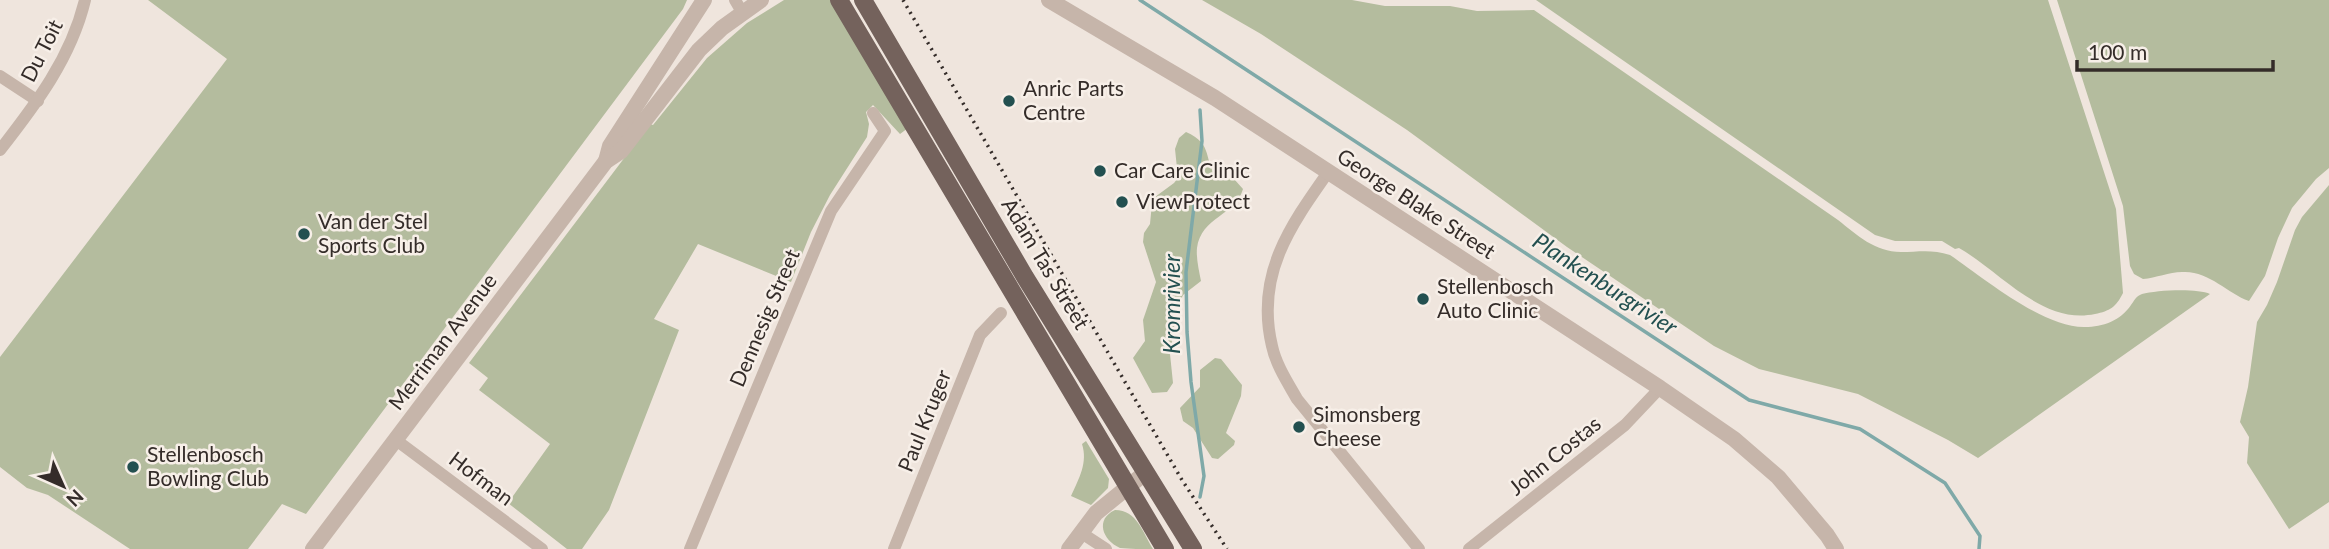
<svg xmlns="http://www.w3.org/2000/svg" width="2329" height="549" font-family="Lato,sans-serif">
	<rect width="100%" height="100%" fill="#efe5dd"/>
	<g fill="#b4bc9e">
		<polygon points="148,0 687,0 683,9 306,514 282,504 248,549 130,549 48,495 27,488 0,467 0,357 227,59"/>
		<polygon points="784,0 830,0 908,128 900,134 873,105 866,112 869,124 867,137 830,195 811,232 791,282 698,244 654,319 679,330 609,510 582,549 567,549 508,503 550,444 479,390 488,378 469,363 650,124 653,125 707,58 747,23"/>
		<path d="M1202,0H1352L1385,6H1450L1477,11L1534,10L1838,220C1857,235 1875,252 1901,252C1918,252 1932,249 1950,255C1984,278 2043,328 2085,327C2103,327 2120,321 2131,305C2134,301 2136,296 2142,294C2156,290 2198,288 2210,294L1978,458L1948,440L1858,394L1759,369L1714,346L1567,247L1407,130L1261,34Z"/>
		<path d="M1536,0H2048L2116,209L2123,293C2116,307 2110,311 2095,314C2042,325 2001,272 1959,248L1955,249L1942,241H1895L1875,235Z"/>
		<path d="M2057,0H2329V168L2316,179L2292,208L2278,238L2265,276L2249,301C2227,293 2208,270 2182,272C2169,272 2156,278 2143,279L2134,274L2130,266L2123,206Z"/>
		<path d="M1186,132C1214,144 1203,160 1217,178L1234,179L1243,189C1236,215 1201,217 1197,248C1196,258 1199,271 1201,281L1183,295L1177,308L1170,354L1173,383L1167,392L1152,393L1133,358L1145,341L1143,320L1156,282L1143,242L1144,233L1150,224L1152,203L1155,197L1174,183L1178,178L1175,149L1179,138Z"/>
		<polygon points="2329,185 2329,502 2289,529 2247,463 2249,437 2240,422 2248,387 2257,322 2267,305 2277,282 2295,230 2302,217"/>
		<polygon points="1215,358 1221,359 1242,385 1241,396 1226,433 1235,441 1234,445 1218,459 1212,458 1193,428 1183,421 1180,408 1200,387 1200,370"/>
		<path d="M1086,441L1109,479L1108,488L1091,505L1071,496C1079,478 1088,463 1082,444Z"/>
		<path d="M1115,510C1137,510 1143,533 1153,549C1144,549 1128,549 1120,548C1102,540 1095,519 1115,510Z"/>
	</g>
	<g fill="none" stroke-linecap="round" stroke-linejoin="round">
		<g stroke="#7fa9a8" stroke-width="3.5">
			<polyline points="1140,0 1749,400 1860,429 1945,483 1980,536 1979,549"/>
			<polyline points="1200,497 1204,476 1191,382 1187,332 1186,272 1202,141 1200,110"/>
		</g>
		<g stroke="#c6b5aa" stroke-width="12">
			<polyline points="735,0 742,12"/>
			<polyline points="0,76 38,101"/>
			<path d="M0,150C36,104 71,58 85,0"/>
			<path d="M1329,171C1290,226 1255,275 1272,346C1276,365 1288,383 1297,399L1419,549"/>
			<polyline points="396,440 542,549"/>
			<polyline points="1080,532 1106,549"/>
			<polyline points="690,549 831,211 885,131 873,113"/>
			<polyline points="894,549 980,335 1001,313"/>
			<polyline points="1469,549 1625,425 1660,388"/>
		</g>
		<g stroke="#c6b5aa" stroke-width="16">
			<polyline points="1049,0 1215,98 1660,388 1734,439 1778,477 1827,535 1836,549"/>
			<polyline points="606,161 610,146 704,0"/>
			<polyline points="313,549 606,161 621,151 699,50 722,28 761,0"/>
			<polyline points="1069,549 1096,513 1145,473"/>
		</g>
		<g stroke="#74625c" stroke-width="18">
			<polyline points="839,0 1165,549"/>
			<polyline points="863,0 1025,277 1193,549"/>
		</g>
		<polyline stroke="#342c29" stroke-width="3.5" stroke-dasharray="2 5" stroke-linecap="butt" points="903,0 1182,480 1227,549"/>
	</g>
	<g fill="#235050" stroke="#f7efe8" stroke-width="2.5">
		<circle cx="1009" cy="101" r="7"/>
		<circle cx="1100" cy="171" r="7"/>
		<circle cx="1122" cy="202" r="7"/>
		<circle cx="304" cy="234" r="7"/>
		<circle cx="1423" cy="299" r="7"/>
		<circle cx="1299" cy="427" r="7"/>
		<circle cx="133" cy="467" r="7"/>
	</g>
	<g text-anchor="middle" stroke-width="5" stroke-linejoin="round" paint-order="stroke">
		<g font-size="21" fill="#342c29" stroke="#f7efe8">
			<text transform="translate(42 51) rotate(-63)" y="7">Du Toit</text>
			<text transform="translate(1416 204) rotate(33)" y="7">George Blake Street</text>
			<text transform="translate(1045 264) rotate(59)" y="7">Adam Tas Street</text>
			<text transform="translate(765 318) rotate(-67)" y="7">Dennesig Street</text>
			<text transform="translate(443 342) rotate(-53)" y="7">Merriman Avenue</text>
			<text transform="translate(925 421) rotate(-68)" y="7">Paul Kruger</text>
			<text transform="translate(1555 456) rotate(-39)" y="7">John Costas</text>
			<text transform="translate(481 479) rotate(37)" y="7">Hofman</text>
		</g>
		<g font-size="21" fill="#342c29" stroke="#f7efe8" text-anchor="start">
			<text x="1023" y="96">Anric Parts<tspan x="1023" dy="24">Centre</tspan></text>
			<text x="1114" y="178">Car Care Clinic</text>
			<text x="1136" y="209">ViewProtect</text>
			<text x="318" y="229">Van der Stel<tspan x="318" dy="24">Sports Club</tspan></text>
			<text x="1437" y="294">Stellenbosch<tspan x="1437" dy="24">Auto Clinic</tspan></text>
			<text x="1313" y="422">Simonsberg<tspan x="1313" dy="24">Cheese</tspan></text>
			<text x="147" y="462">Stellenbosch<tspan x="147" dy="24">Bowling Club</tspan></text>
		</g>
		<g font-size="23" font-style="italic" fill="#235050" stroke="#f7efe8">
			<text transform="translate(1605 284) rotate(33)" y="8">Plankenburgrivier</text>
			<text transform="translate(1172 304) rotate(-90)" y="8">Kromrivier</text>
		</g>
	</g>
	<g transform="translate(63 486) rotate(135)" stroke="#f7efe8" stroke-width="5" paint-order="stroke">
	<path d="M0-5L12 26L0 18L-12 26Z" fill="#342c29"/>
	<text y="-10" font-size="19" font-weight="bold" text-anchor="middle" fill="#342c29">N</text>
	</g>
	<path d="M2077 60v10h196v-10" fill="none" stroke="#342c29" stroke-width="3.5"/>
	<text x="2088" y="60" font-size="21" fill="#342c29" stroke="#f7efe8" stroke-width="5" paint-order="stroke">100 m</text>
</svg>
